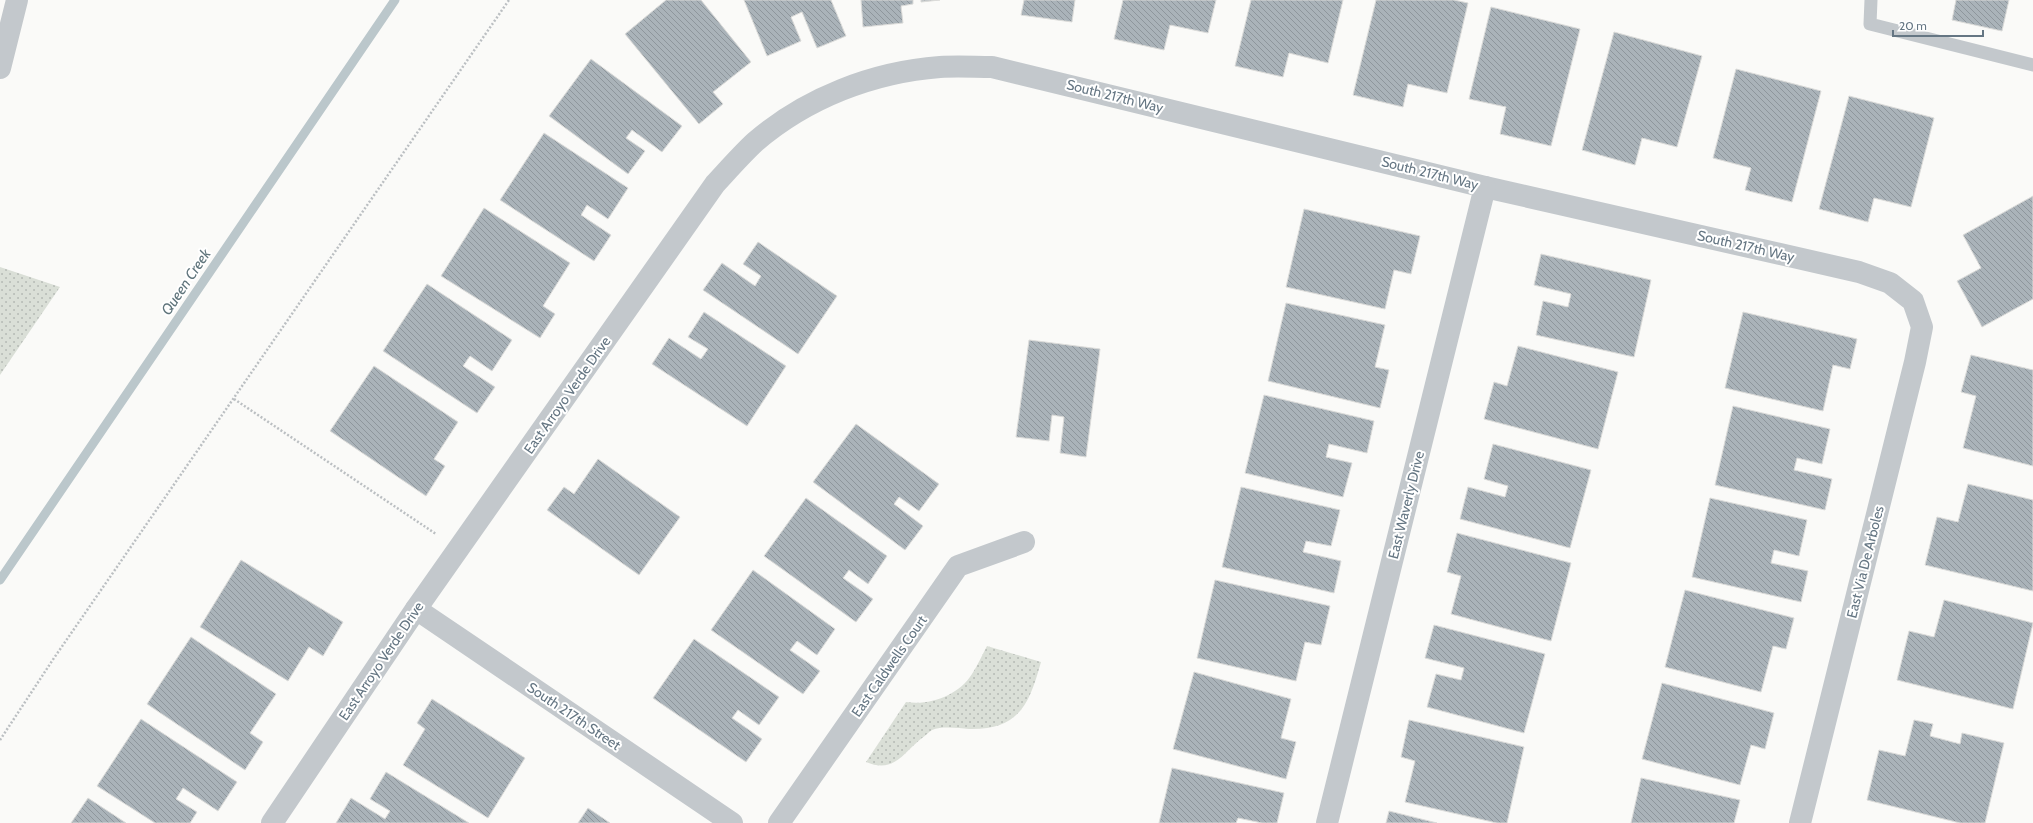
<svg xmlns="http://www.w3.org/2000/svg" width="2033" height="823" font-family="Cabin,sans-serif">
	<defs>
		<pattern id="grass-dots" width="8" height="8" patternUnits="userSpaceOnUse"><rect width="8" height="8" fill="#dadfd7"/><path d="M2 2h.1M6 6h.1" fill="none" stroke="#b4b9b4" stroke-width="1.8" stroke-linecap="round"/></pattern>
		<pattern id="building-back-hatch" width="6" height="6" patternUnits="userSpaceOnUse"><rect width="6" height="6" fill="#aab3b9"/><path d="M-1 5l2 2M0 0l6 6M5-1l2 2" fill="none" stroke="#8e969c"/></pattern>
	</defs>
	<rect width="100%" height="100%" fill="#fafaf8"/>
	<g fill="url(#grass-dots)">
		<polygon points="0,267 60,287 0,375"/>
		<path d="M987,646L1041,662C1029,705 1019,730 969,729C958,728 942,726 932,730C929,732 925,736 922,738C903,753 894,774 866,762L906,702C930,706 959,695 972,674C978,665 982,655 987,646Z"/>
	</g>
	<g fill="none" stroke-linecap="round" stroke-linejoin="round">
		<polyline stroke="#bbc7cb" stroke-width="9" points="0,580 395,0"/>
	</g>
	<g fill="url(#building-back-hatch)" stroke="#dcdcda">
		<polygon points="666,0 701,0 751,62 713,92 723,104 699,124 625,34"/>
		<polygon points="744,0 831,0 846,36 817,48 802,12 791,17 801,41 767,56"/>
		<polygon points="861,0 913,0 913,4 901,6 903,23 863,27"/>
		<polygon points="921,0 940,0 921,2"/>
		<polygon points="1024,0 1075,0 1072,22 1021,15"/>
		<polygon points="1123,0 1216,0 1208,33 1170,25 1164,50 1114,39"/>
		<polygon points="1251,0 1343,0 1328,63 1289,53 1283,77 1235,66"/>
		<polygon points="1376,0 1454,0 1468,3 1447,93 1408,84 1403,107 1353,95"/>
		<polygon points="1956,0 2009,0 2002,31 1952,20"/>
		<polygon points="1491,7 1580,29 1551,146 1500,134 1506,107 1469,99"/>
		<polygon points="1614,32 1702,56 1677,147 1642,138 1635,165 1582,150"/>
		<polygon points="591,59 682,126 662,152 632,130 626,138 645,151 628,174 549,116"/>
		<polygon points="1736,69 1821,91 1792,202 1745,190 1751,168 1713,158"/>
		<polygon points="1849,96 1934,118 1911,207 1874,198 1868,222 1819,209"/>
		<polygon points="544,133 628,188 608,219 587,205 581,215 611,235 594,261 500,200"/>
		<polygon points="2033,196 2033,299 1982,327 1957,281 1981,268 1963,235"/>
		<polygon points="484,208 570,263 543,306 555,314 540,338 441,276"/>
		<polygon points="1304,209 1420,236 1411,274 1394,270 1385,309 1286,287"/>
		<polygon points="758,242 837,296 798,354 703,290 722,263 755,286 761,276 743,264"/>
		<polygon points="1541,254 1651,280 1634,357 1536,335 1543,301 1568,307 1571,294 1534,285"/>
		<polygon points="427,284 512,340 492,371 470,356 463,366 495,387 477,413 383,351"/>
		<polygon points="1286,303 1385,325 1375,367 1389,370 1380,408 1268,381"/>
		<polygon points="704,312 786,366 747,426 652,364 669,338 701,359 708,349 688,337"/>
		<polygon points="1743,312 1857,339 1850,369 1833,365 1823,411 1725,388"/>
		<polygon points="1029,340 1100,349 1086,457 1060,453 1064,417 1052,415 1049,441 1016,437"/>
		<polygon points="1518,346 1618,372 1598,449 1484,419 1494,382 1507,386"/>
		<polygon points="1971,355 2033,370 2033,466 1963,448 1976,396 1961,392"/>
		<polygon points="374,366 458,422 434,459 445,466 426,496 330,431"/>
		<polygon points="1264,395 1374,421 1367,453 1329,444 1326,457 1352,463 1343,497 1245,473"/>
		<polygon points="1733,406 1830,429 1822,464 1797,458 1794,470 1832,479 1825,510 1715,485"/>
		<polygon points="856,424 939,484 919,511 899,497 894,504 923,526 905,550 813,482"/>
		<polygon points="1493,444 1591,470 1570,548 1460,519 1468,487 1505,497 1508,486 1484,479"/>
		<polygon points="598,459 680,517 639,575 547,510 564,487 574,494"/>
		<polygon points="1968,484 2033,500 2033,591 1925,565 1937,517 1958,522"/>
		<polygon points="1241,487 1340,510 1331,546 1306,541 1303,552 1341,561 1334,593 1222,567"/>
		<polygon points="806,498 887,556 868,584 849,570 843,578 873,599 856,622 764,556"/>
		<polygon points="1710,498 1807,520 1799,556 1774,550 1771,563 1808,571 1801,602 1692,577"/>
		<polygon points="1457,533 1571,563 1551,641 1451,614 1461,576 1447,572"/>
		<polygon points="241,560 343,622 323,656 309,647 288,681 200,627"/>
		<polygon points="753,570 835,629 817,655 797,641 790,650 820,671 803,694 711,630"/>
		<polygon points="1215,580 1330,606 1321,645 1305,642 1296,681 1197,658"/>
		<polygon points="1685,590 1794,618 1786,649 1773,646 1761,692 1665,667"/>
		<polygon points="1944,600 2033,623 2013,709 1897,680 1909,631 1934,637"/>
		<polygon points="1434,625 1545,654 1524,733 1427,707 1436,674 1461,680 1464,668 1425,658"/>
		<polygon points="191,637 276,694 250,733 263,742 245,770 147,704"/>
		<polygon points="694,639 779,697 759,725 738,710 732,718 762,739 746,762 653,698"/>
		<polygon points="1194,672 1291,699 1281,738 1296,742 1286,779 1173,749"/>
		<polygon points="1662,683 1774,713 1765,749 1751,745 1740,785 1642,759"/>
		<polygon points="432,699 525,758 488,818 403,765 425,729 417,723"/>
		<polygon points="141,719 237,782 218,811 183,788 176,799 197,812 190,823 155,823 97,786"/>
		<polygon points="1409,720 1524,747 1507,823 1497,823 1405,802 1415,761 1401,757"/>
		<polygon points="1914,720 1933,724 1930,736 1960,744 1962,733 2004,743 1985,823 1960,823 1867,800 1879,750 1905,756"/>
		<polygon points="1172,768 1284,793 1277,823 1262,823 1238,818 1236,823 1159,823"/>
		<polygon points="386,772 469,823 336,823 351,798 385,819 390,811 370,799"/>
		<polygon points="1641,778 1740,800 1734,823 1631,823"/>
		<polygon points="88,798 126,823 71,823"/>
		<polygon points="588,808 610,823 578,823"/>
		<polygon points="1389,811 1437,823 1386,823"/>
	</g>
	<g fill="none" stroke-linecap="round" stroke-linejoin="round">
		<g stroke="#bbbfc2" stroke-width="2.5" stroke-dasharray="2 2" stroke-linecap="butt">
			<polyline points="234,399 436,534"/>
			<polyline points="0,740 54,658 509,0"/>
		</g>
		<polyline stroke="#c3c8cc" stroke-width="13" points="1871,0 1870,24 2033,65"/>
		<g stroke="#c3c8cc" stroke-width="22">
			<polyline points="0,68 17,0"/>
			<polyline points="416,609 732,823"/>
			<path d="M272,823L416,609L715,184C728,170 741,155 755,142C806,98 873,72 940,67C958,66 975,67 992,67L1485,187L1859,272L1890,283L1913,301L1922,327L1915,362L1800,823"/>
			<polyline points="779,823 958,566 1024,542"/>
			<polyline points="1327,823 1485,187"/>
		</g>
	</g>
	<g text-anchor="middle" stroke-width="4" stroke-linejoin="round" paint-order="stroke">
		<g font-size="14" fill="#657683" stroke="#fff">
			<text transform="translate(1115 96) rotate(14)" y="5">South 217th Way</text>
			<text transform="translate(1430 173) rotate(14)" y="5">South 217th Way</text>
			<text transform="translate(1746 246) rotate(13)" y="5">South 217th Way</text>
			<text transform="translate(567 395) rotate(-55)" y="5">East Arroyo Verde Drive</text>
			<text transform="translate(1406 505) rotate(-76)" y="5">East Waverly Drive</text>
			<text transform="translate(1865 562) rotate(-76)" y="5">East Via De Arboles</text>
			<text transform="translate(381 661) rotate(-56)" y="5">East Arroyo Verde Drive</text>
			<text transform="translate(889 666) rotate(-55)" y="5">East Caldwells Court</text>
			<text transform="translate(574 716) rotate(34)" y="5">South 217th Street</text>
		</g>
		<g font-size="15" font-style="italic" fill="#60757c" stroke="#fff">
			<text transform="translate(186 282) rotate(-56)" y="5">Queen Creek</text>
		</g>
	</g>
	<path d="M1893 30v6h90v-6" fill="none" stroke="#657683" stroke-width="2"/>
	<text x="1899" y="30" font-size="12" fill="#657683" stroke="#ffffff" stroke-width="3" paint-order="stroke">20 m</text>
</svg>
